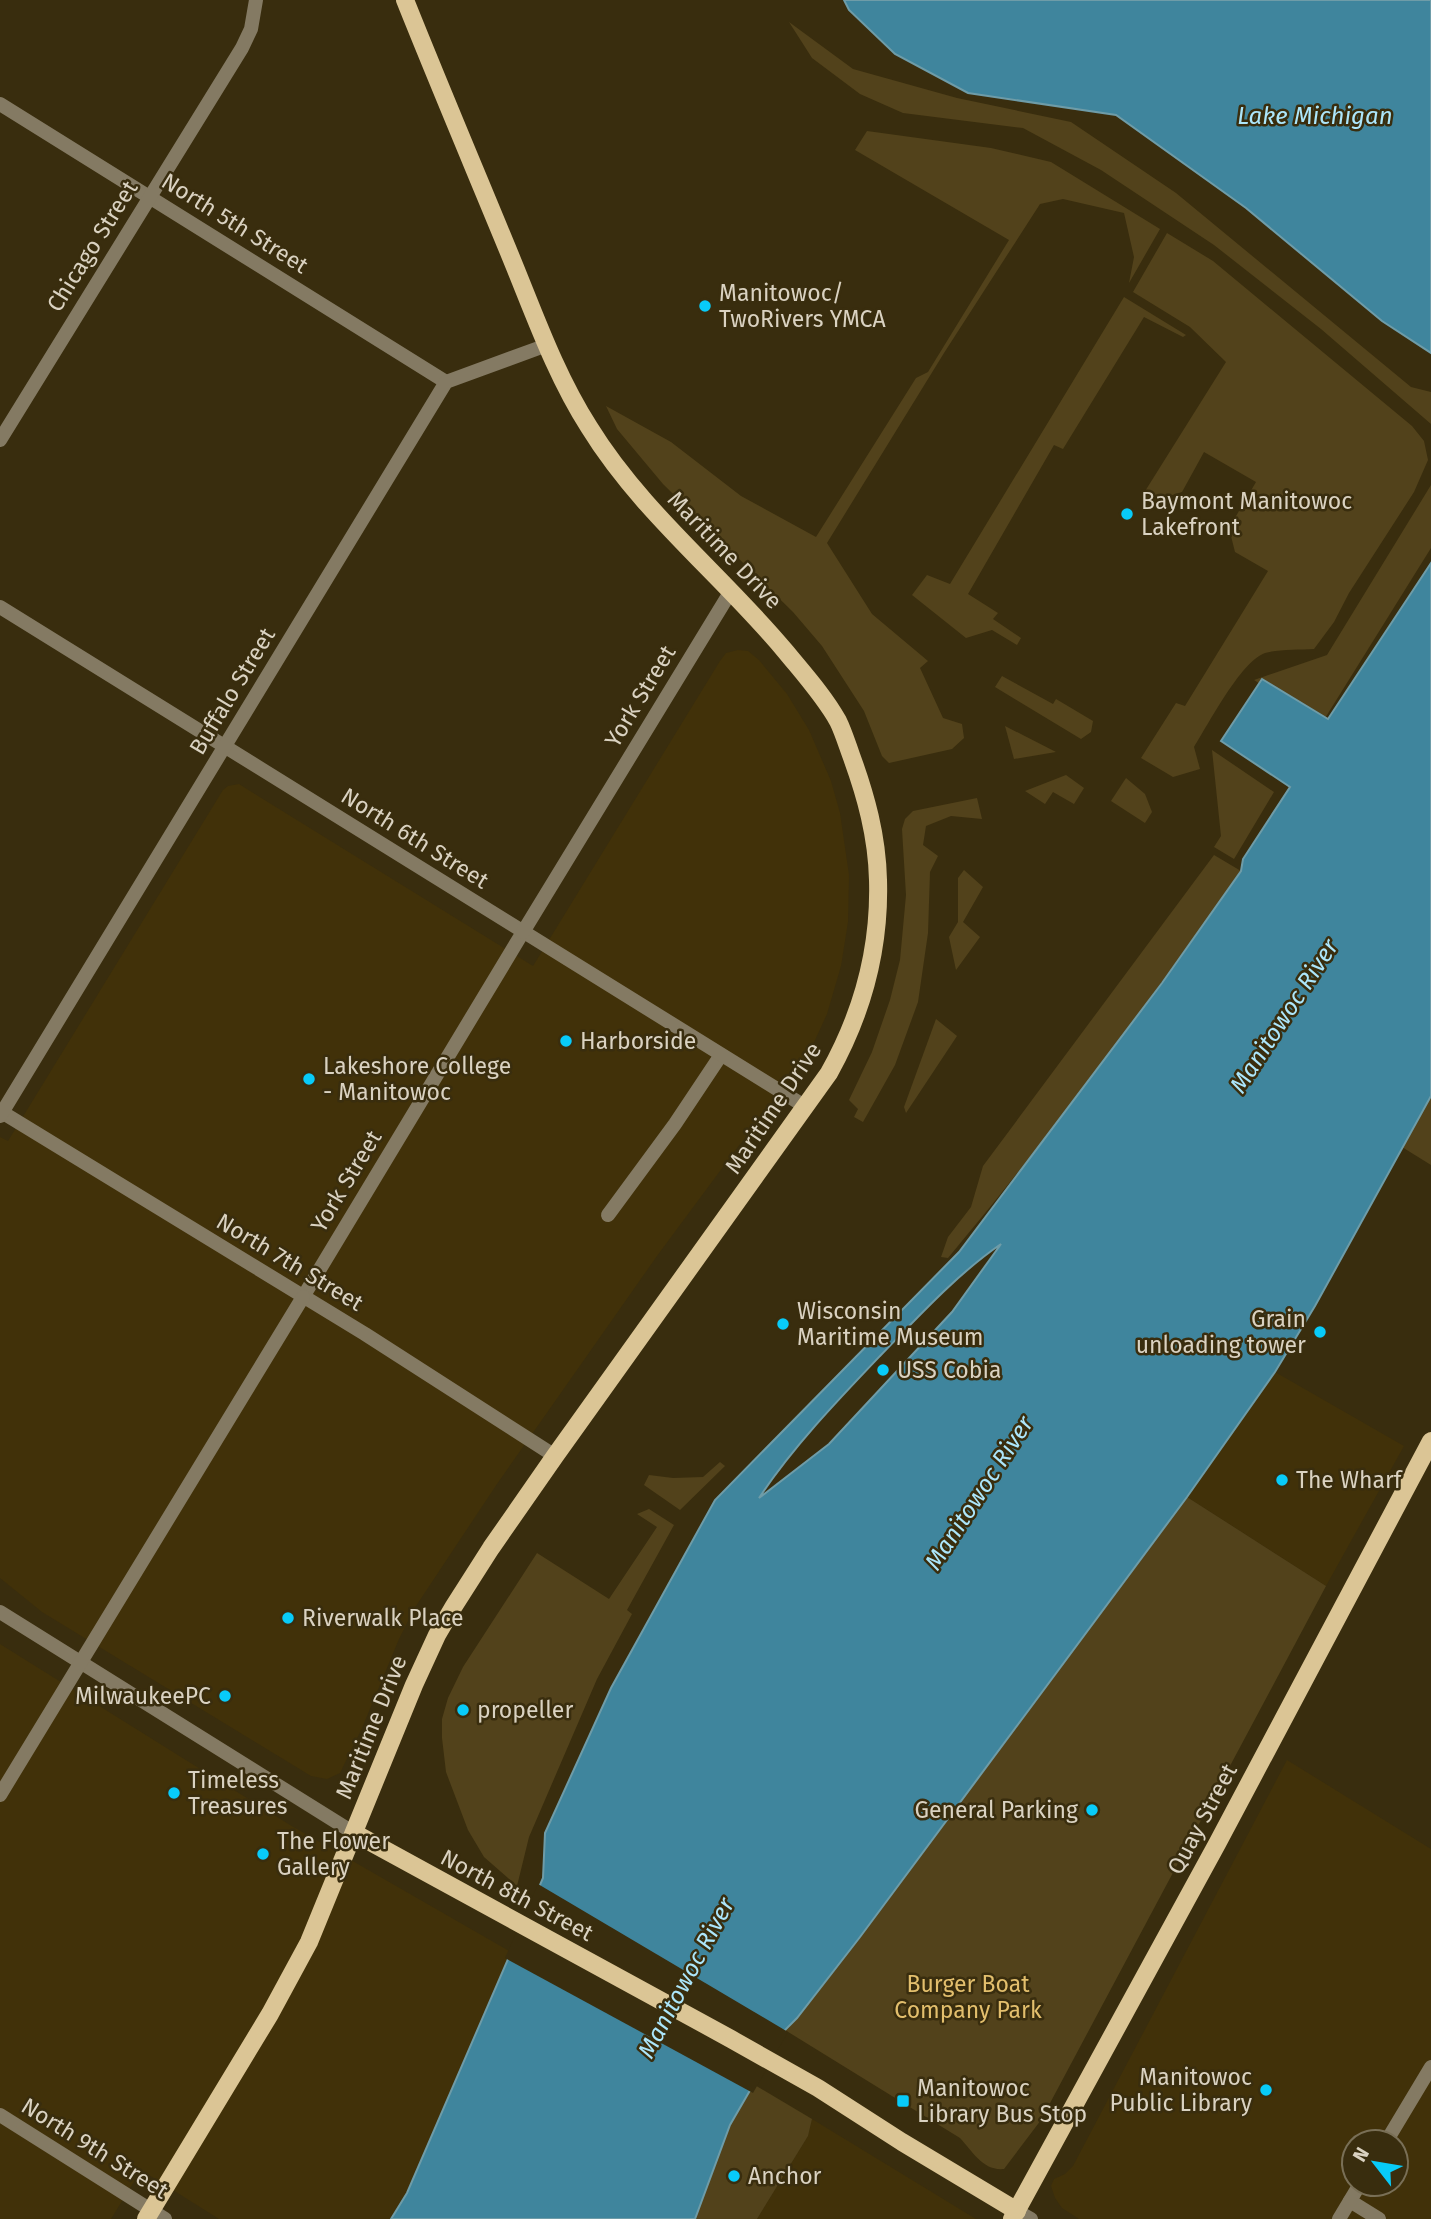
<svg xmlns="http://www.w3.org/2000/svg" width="1431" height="2219" font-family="'Fira Sans',sans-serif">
	<rect width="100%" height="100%" fill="#392d0e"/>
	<g fill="#413109" fill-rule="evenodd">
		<polygon points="738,650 748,651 759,660 787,694 809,730 831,781 840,813 849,875 848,922 841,966 827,1014 811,1049 751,1134 740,1144 657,1256 497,1484 414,1609 399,1639 362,1728 340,1773 327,1779 311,1776 42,1612 0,1578 0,1137 8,1141 223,790 228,786 239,784 250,791 533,966 720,661 726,653"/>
		<polygon points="1275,1372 1404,1446 1326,1586 1187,1497"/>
		<polygon points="0,1644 290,1825 511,1952 407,2193 391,2219 219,2219 141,2170 111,2219 0,2219"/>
		<path d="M1287,1760L1431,1849V2219H1079L1062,2208L1055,2198L1051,2186L1054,2179L1065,2174L1073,2166ZM1354,2142H1396V2184H1354Z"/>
		<polygon points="812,2119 976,2219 757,2219 808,2136"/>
	</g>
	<g fill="#52421b">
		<polygon points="789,22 853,69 957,98 1071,122 1176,193 1411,387 1431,392 1431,424 1321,329 1214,245 1101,170 1023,128 903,113 860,94 812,58"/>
		<polygon points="867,131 991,148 1051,162 1160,229 1129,283 1134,257 1124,213 1063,199 1040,204 944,353 827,543 872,614 928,661 920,668 943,718 962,724 964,738 952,749 889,763 882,756 864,711 822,646 793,612 663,484 617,429 606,406 671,442 741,496 816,537 916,378 928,372 1009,240 855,150"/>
		<path d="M1167,233L1213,261L1412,426L1424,441L1428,460L1414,492L1349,593L1334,622L1314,649C1299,650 1279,649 1265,653C1241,661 1208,725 1194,747L1200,769L1173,777L1141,758L1176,703L1185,706L1268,571L1235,552L1229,528L1256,482L1204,452L1182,492L1153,501L1142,496L1226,362L1190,327L1133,292Z"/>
		<polygon points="1124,297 1186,335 1183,337 1144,317 1063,449 1054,445 968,594 998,613 993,619 1021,638 1017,645 992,630 966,638 912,595 927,575 950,584"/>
		<polygon points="1431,485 1431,548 1322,723 1254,680 1327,655"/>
		<polygon points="1002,676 1053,704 1056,699 1093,721 1091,732 1081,739 995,687"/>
		<polygon points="1005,726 1056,752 1014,759"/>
		<polygon points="1212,750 1274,792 1234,859 1214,847 1221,836"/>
		<polygon points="1066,775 1084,788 1074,804 1053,792 1045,804 1025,791"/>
		<polygon points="1126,778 1145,794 1152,812 1145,823 1111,801"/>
		<polygon points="977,798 982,819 951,816 926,826 923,845 938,856 930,872 928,933 918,1002 895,1065 863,1122 854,1117 858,1109 849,1100 872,1052 890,1000 900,960 906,895 902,829 905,819 913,811"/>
		<path d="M1214,855L1241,871C1148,1003 1052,1134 948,1258L941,1257L948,1237L971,1207L983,1166Z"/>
		<polygon points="964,870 983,887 963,922 980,937 956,970 949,937 958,922 958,878"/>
		<polygon points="936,1019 957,1036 906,1113 904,1107"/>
		<polygon points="1431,1096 1431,1165 1402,1147"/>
		<polygon points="720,1462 725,1466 680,1510 644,1485 649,1475 673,1478 703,1477"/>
		<path d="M1187,1497L1326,1586L1041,2120L1004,2169C983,2171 973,2152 960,2138L785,2030L797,2018L860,1937Z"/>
		<polygon points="649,1509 674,1525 627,1610 632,1614 597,1679 529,1837 517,1886 484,1857 468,1830 446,1772 442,1738 442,1719 448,1698 463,1667 537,1553 609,1599 657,1527 637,1514"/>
		<polygon points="753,2084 812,2119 808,2136 757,2219 695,2219 730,2125"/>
	</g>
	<g fill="#3f859d" stroke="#6e9ca8" stroke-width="2" fill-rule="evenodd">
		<polygon points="844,0 1431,0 1431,353 1382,321 1246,208 1116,115 968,93 895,54 849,10"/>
		<path d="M1431,563V1096L1315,1306L1275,1372L1187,1497L860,1937L797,2018L785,2030L730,2125L695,2219H391L407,2193L543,1878L545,1833L611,1688L715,1500L959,1252L1162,983L1241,871L1243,859L1290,787L1221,741L1262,679L1328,719ZM1001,1244L952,1312L829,1444L759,1498C793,1447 837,1401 880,1356C918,1317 956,1275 1001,1244Z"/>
	</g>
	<polygon fill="#392d0e" points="538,1884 788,2032 753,2093 505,1958"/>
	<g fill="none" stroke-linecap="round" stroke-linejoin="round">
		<g stroke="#847a63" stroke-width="14">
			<polyline points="608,1215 675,1124 721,1055"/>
			<polyline points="303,1297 523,932"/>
			<polyline points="1350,2201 1379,2219"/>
		</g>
		<g stroke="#847a63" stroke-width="14">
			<polyline points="0,104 446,382"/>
			<polyline points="0,440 242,48 251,29 256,0"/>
			<polyline points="0,607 806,1107"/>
			<polyline points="523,932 731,591"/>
			<polyline points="0,1111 365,1334 555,1456"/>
			<polyline points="0,1116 446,382 547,345"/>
			<polyline points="0,1612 354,1833"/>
			<polyline points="0,1795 303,1297"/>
			<polyline points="0,2115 165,2219"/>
			<polyline points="1386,2142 1431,2067"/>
			<polyline points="1017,2211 1031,2219"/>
			<polyline points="1339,2219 1360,2184"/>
		</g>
		<g stroke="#dbc595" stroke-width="18">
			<polyline points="354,1833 731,2039 818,2088 902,2142 1017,2211"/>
			<path d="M146,2219L270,2014L309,1942L414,1685L437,1635L454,1606L491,1548L555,1456L829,1073C862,1014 880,948 878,880C877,836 866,796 851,755C847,744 843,731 838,721C824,696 804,674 786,652C722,575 642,513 589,427C555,374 534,313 510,255C475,170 439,85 405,0"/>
			<polyline points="1012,2219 1217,1844 1431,1441"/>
		</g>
	</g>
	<g fill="#08cbf9" stroke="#392d0e" stroke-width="2.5">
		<circle cx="705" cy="306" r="7"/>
		<circle cx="1127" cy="514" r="7"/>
		<circle cx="566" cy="1041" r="7"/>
		<circle cx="309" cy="1079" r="7"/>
		<circle cx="783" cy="1324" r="7"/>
		<circle cx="1320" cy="1332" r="7"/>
		<circle cx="883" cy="1370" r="7"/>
		<circle cx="1282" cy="1480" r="7"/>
		<circle cx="288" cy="1618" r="7"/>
		<circle cx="225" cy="1696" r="7"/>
		<circle cx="463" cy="1710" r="7"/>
		<circle cx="174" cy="1793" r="7"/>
		<circle cx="1092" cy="1810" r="7"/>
		<circle cx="263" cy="1854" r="7"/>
		<circle cx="1266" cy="2090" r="7"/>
		<rect x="896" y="2094" width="14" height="14" rx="3.5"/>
		<circle cx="734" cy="2176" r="7"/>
	</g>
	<g text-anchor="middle" stroke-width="5" stroke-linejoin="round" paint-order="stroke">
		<g font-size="23" fill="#dad2c1" stroke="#392d0e">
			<text transform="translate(235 223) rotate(32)" y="8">North 5th Street</text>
			<text transform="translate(92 246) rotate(-58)" y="8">Chicago Street</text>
			<text transform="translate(725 550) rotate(46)" y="8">Maritime Drive</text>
			<text transform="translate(232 691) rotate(-59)" y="8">Buffalo Street</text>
			<text transform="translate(640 696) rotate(-59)" y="8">York Street</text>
			<text transform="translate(415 838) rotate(32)" y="8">North 6th Street</text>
			<text transform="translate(773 1108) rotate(-56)" y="8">Maritime Drive</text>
			<text transform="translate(346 1181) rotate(-59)" y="8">York Street</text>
			<text transform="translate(290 1262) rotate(31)" y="8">North 7th Street</text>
			<text transform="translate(371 1727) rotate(-68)" y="8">Maritime Drive</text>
			<text transform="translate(1202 1819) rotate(-62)" y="8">Quay Street</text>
			<text transform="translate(517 1895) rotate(28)" y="8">North 8th Street</text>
			<text transform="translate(95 2148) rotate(32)" y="8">North 9th Street</text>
		</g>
		<g font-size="23" fill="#dad2c1" stroke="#392d0e" text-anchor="start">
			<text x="719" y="301">Manitowoc/<tspan x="719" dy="26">TwoRivers YMCA</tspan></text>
			<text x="1141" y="509">Baymont Manitowoc<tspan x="1141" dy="26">Lakefront</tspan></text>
			<text x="580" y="1049">Harborside</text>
			<text x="323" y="1074">Lakeshore College<tspan x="323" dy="26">- Manitowoc</tspan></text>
			<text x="797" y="1319">Wisconsin<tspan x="797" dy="26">Maritime Museum</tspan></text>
			<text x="1306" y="1327" text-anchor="end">Grain<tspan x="1306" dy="26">unloading tower</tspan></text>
			<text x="897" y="1378">USS Cobia</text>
			<text x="1296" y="1488">The Wharf</text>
			<text x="302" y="1626">Riverwalk Place</text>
			<text x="211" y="1704" text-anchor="end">MilwaukeePC</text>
			<text x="477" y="1718">propeller</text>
			<text x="188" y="1788">Timeless<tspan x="188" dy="26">Treasures</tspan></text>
			<text x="1078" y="1818" text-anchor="end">General Parking</text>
			<text x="277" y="1849">The Flower<tspan x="277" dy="26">Gallery</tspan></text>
			<text x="1252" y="2085" text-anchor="end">Manitowoc<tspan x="1252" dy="26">Public Library</tspan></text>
			<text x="917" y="2096">Manitowoc<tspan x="917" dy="26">Library Bus Stop</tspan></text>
			<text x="748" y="2184">Anchor</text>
		</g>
		<g font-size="23" fill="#e3bf6d" stroke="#392d0e">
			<text x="968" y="1992">Burger Boat<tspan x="968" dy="26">Company Park</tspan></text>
		</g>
		<g font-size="24" font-style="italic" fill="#ace6fb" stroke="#392d0e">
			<text x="1315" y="124">Lake Michigan</text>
			<text transform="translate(1284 1016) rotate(-57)" y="8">Manitowoc River</text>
			<text transform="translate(979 1493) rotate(-57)" y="8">Manitowoc River</text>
			<text transform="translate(686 1978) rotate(-62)" y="8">Manitowoc River</text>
		</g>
	</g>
	<g transform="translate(1375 2163) rotate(301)"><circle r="33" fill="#392d0e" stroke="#796f56" stroke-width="2"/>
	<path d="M0-5L12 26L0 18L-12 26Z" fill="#08cbf9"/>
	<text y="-10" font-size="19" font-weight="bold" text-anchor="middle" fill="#dad2c1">N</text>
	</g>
</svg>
